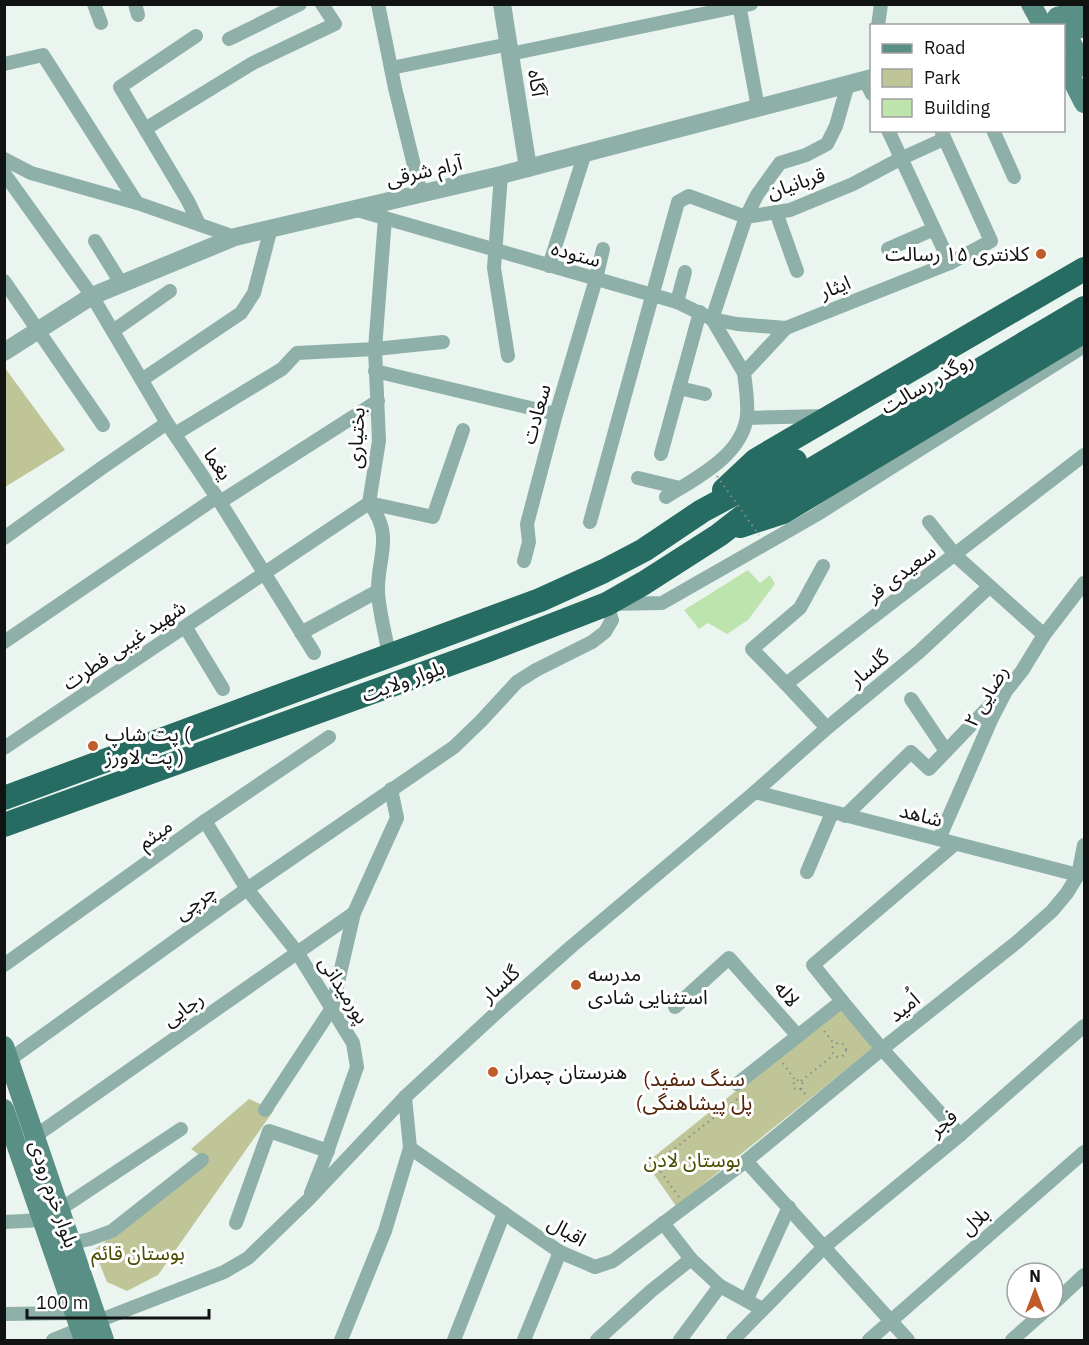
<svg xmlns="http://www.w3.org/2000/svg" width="1089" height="1345" font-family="'IBM Plex Sans','Noto Sans Arabic',sans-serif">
	<rect width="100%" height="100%" fill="#ebf5ef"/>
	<g fill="#c0c598">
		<polygon points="5,368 65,450 5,487 4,369"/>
		<polygon points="841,1007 873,1048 676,1206 646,1163"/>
		<polygon points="249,1099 274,1110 158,1275 127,1291 107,1282 94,1250 209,1162 191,1149"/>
	</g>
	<polygon fill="#bee4ad" points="748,570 760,583 770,575 775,584 748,620 727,634 708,623 699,629 684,610"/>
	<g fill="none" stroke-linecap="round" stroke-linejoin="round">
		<g stroke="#868d88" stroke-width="2" stroke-dasharray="1.5 4.5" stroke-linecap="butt">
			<polyline points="824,1031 835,1045"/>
			<circle cx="839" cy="1050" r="7"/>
			<polyline points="783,1063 795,1080"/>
			<polyline points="801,1081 834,1055"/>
			<polyline points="801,1089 798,1090 794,1088 793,1085 795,1080 801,1081 803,1084 801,1089 807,1096"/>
			<polyline points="679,1197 655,1164 741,1096"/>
		</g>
		<g stroke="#8eb0a9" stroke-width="14">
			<polyline points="94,4 101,23"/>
			<polyline points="135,4 138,15"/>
			<polyline points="378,4 395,88 421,194"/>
			<polyline points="739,4 758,108"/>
			<polyline points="878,26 881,4"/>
			<polyline points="196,36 120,87 188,201 199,224"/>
			<polyline points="229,39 300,4"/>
			<polyline points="510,54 751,4"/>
			<polyline points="4,64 43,55 137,203"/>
			<polyline points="391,68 509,44"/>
			<polyline points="865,80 872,94"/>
			<polyline points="145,129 253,63 335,24 322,4"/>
			<polyline points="888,130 950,263"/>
			<polyline points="993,130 1014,177"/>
			<polyline points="4,159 31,173 137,203 235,237"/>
			<polyline points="4,173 92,296 167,423 220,502 314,653"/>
			<polyline points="501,175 494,268 508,356"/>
			<polyline points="357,210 677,302 712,319 737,324 786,328"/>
			<polyline points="776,212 797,271"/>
			<path d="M385,218L375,349L379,441L369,503C395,536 377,557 378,592C379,613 386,635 389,656"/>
			<polyline points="95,241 121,283"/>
			<polyline points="888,249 934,229"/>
			<polyline points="549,266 585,153"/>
			<polyline points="4,281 103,425"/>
			<polyline points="677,302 685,272"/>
			<polyline points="113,331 170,291"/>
			<polyline points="375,371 556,414"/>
			<polyline points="744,373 712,319 746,217 757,195 780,163 806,155 827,144 836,126 848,84"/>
			<polyline points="143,379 241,313 254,293 271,228"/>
			<polyline points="679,388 705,394"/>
			<polyline points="747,418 825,416"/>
			<polyline points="175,434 282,369 297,353 375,349 443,342"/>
			<polyline points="661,454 700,312"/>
			<polyline points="638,478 680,488"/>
			<path d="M666,497C696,478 742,456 747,416C748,402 746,387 744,373L786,328L950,263L991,241L942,133"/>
			<polyline points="220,502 378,401"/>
			<polyline points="590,522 678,202 689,196 746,217 790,210 853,184 900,159 944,139"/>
			<polyline points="929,522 956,556 1044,635"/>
			<polyline points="4,538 103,467 167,423"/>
			<polyline points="524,561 529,542 527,524 556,414 596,279 603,249"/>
			<polyline points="186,628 223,689"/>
			<polyline points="301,633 378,591"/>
			<polyline points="4,642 217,497"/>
			<polyline points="786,684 752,649 800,608 823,566"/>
			<polyline points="911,699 946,751"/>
			<polyline points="827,728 786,684 1084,455"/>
			<polyline points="4,748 369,503 433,517 463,430"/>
			<polyline points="755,792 1078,875"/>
			<polyline points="845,816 911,752 929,769 998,697"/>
			<polyline points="205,821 247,889 297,952 353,1043 357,1067 326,1155 311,1193"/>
			<polyline points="939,839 992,718 1006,691 1022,671 1044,635 1084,583"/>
			<polyline points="807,872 832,813"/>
			<polyline points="4,965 205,821 329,737"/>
			<polyline points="842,1001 882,1049 960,1135"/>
			<polyline points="675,1007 729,958 798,1036"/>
			<polyline points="9,1060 247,889 454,747 481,721 517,682 536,670 592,642 605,632 612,620 607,604 662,603 816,515 1084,346"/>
			<polyline points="737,1084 842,1001 813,965 955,844"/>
			<polyline points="405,1097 410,1148 560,1252 595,1267 613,1261 746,1161 882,1049 1017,942 1052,911 1067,893 1078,875 1084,845"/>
			<polyline points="265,1110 332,1008 354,913 397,818 391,789"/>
			<polyline points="34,1137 354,913"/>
			<polyline points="746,1161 908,1340"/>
			<polyline points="59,1210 181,1129"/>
			<polyline points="4,1222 42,1220"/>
			<polyline points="236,1223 269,1131 328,1151"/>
			<polyline points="663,1223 691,1259 720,1286 762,1309"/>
			<polyline points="71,1243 90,1239 112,1231 202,1160"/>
			<polyline points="747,1299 789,1207"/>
			<polyline points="1053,1304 1084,1275"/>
			<polyline points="4,1314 75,1313"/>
			<polyline points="98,1321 224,1272 248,1258 308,1200 405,1097 495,1014 572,946 755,792 827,728 919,652 989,587"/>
			<polyline points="53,1340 80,1329"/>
			<polyline points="341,1340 385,1231 410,1148"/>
			<polyline points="454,1340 504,1213"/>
			<polyline points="524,1340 560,1252"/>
			<polyline points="597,1340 651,1291 691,1259"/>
			<polyline points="680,1340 720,1286"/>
			<polyline points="733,1340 825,1246 960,1135 1084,1026"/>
			<polyline points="869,1340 1084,1152"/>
			<polyline points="1012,1340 1047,1309"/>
		</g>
		<g stroke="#8eb0a9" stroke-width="18">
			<polyline points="502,4 528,168"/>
			<polyline points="4,352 92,296 235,237 501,175 872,78"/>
		</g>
		<g stroke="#5a8f86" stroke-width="20">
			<polyline points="1031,4 1043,26"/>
			<polyline points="1057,17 1084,10"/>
			<polyline points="1064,29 1084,67"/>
			<polyline points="1065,33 1084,27"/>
			<polyline points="1064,64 1084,103"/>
			<polyline points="4,1046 104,1340"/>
			<polyline points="4,1109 84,1340"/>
		</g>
		<g stroke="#276c62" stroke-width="24">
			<polyline points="724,490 756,460 1084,269"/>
			<polyline points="740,526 783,512 1084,331"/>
			<polyline points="4,798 540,600 604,571 644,550 702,511 795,461"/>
			<polyline points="4,825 483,652 607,604 644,583 719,535 777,490 1084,308"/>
		</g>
		<polyline stroke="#868d88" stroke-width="2" stroke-dasharray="1.5 4.5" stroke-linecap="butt" points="717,476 759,535"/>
	</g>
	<g fill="#c05b2a" stroke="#fff" stroke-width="2">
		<circle cx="1041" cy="254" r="6"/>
		<circle cx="93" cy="746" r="6"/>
		<circle cx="576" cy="985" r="6"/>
		<circle cx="493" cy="1072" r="6"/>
	</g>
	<g text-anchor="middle" stroke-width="6" stroke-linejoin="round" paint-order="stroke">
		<g font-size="20" fill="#101311" stroke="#fff">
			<text transform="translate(537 83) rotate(81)" y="7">آگاه</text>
			<text transform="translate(424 171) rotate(-13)" y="7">آرام شرقی</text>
			<text transform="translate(796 183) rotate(-18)" y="7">قربانیان</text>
			<text transform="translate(576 254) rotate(15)" y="7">ستوده</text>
			<text transform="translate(835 287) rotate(-22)" y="7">ایثار</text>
			<text transform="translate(927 383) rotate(-30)" y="7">روگذر رسالت</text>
			<text transform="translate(536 414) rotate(-74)" y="7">سعادت</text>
			<text transform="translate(356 438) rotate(-87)" y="7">بختیاری</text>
			<text transform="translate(218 464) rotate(56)" y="7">یغما</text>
			<text transform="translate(901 573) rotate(-37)" y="7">سعیدی فر</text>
			<text transform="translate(124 645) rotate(-34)" y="7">شهید غیبی فطرت</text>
			<text transform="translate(869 668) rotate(-40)" y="7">گلسار</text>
			<text transform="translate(403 681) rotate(-20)" y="7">بلوار ولایت</text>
			<text transform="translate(986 696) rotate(-60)" y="7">رضایی ۲</text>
			<text transform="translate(921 815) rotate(14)" y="7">شاهد</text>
			<text transform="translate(155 834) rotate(-36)" y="7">میثم</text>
			<text transform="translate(195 902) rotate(-36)" y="7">چرچی</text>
			<text transform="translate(500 984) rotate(-42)" y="7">گلسار</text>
			<text transform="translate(344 990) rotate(58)" y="7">پورمیدانی</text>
			<text transform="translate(787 994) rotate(49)" y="7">لاله</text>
			<text transform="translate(904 1007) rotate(-39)" y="7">اُمید</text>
			<text transform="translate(183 1009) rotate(-35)" y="7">رجایی</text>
			<text transform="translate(943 1123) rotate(-40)" y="7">فجر</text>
			<text transform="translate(54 1194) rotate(71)" y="7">بلوار خرم رودی</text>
			<text transform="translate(975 1221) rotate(-41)" y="7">بلال</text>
			<text transform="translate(567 1231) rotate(30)" y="7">اقبال</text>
		</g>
		<g font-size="20" fill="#101311" stroke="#fff" text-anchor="start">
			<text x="1029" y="261" text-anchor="end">کلانتری ۱۵ رسالت</text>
			<text x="105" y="741">پت شاپ (<tspan x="105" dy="23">پت لاورز )</tspan></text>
			<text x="588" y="981">مدرسه<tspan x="588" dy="23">استثنایی شادی</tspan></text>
			<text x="505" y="1079">هنرستان چمران</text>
		</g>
		<g font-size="20" fill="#494d00" stroke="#fff">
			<text x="692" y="1167">بوستان لادن</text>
			<text x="138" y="1260">بوستان قائم</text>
		</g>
		<g font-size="21" fill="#522209" stroke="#fff">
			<text x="694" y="1086">(سنگ سفید<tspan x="694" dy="24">(پل پیشاهنگی</tspan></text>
		</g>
	</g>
	<rect width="1089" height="1345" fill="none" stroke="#101311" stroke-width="12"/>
	<rect x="870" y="24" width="195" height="108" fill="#ffffff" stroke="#9fa1a0" stroke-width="1.5"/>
	<rect x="882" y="44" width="30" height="9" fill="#5a8f86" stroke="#9fa1a0" stroke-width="1.5"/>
	<text x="924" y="54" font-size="18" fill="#101311">Road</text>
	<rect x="882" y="69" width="30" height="18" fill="#c0c598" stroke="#9fa1a0" stroke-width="1.5"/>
	<text x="924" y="84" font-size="18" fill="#101311">Park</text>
	<rect x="882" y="99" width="30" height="18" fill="#bee4ad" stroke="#9fa1a0" stroke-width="1.5"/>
	<text x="924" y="114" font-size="18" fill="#101311">Building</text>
	<g transform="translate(1035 1291)"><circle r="28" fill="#ffffff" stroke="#9fa1a0" stroke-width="1.5"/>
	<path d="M0-4.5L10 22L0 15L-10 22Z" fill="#c05b2a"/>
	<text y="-9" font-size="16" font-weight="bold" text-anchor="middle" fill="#101311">N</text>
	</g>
	<path d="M27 1309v9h182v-9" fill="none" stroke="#101311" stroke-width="3"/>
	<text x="36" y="1309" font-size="18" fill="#101311" stroke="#ffffff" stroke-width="4.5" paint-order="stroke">100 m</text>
</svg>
